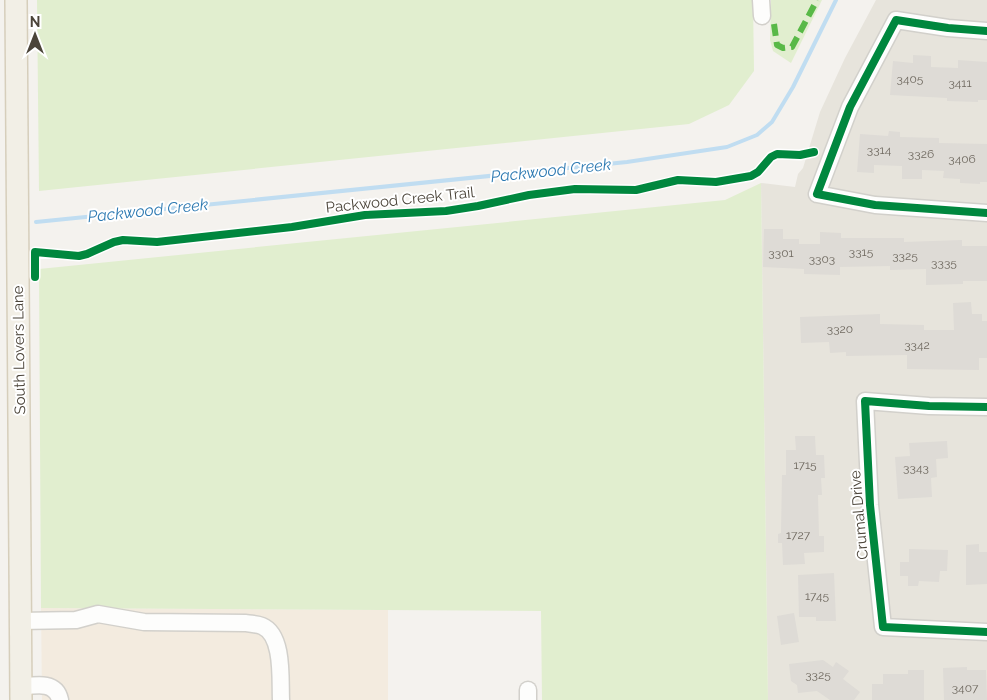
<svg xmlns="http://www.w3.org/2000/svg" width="987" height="700" font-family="Raleway,sans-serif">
	<rect width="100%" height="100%" fill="#f4f2ee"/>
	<polygon fill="#e7e4dc" points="876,0 987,0 987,700 768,700 761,183 795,187 798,174 803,168 820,112 845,58"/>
	<polygon fill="#f3ebdf" points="41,608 388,610 388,700 42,700"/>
	<g fill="#e1eecf">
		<polygon points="37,0 753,0 754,71 729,105 689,124 39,191"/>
		<polygon points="771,0 822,0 791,63 773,51 770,40"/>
		<polygon points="761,183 768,700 542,700 541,611 41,608 39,269 725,200"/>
	</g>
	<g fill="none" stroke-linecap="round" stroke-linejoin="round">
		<polyline stroke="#c0ddf1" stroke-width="4" points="36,222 627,162 727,147 757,135 772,122 793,87 836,0"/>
	</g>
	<g fill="#dedbd6">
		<polygon points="913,55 931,56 931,67 958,68 958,60 987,62 987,100 978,100 978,102 947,101 947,98 890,95 893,61 913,63"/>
		<polygon points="889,131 900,132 900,137 939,138 939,143 987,144 987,182 980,182 980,184 960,183 960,179 943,178 944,171 922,170 922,179 902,179 902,166 874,165 874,173 857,172 860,134 888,136"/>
		<polygon points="764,229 783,229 783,239 799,239 799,244 820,244 820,232 841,233 841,238 904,238 904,242 962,240 962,246 987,246 987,281 963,281 963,284 926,285 926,269 890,270 890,266 840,267 840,275 804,274 804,269 763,267"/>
		<polygon points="971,302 972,314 982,314 982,321 987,321 987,358 979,358 979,370 907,369 907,355 846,356 846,352 830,353 829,342 801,343 800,317 880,314 880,324 924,325 924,330 954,330 953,303"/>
		<polygon points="795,436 815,436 816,455 824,455 825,478 821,478 822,495 818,495 819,536 824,536 824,552 804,553 805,564 783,565 782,543 778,543 778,534 781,533 782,475 786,475 786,450 796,450"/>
		<polygon points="947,441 948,458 936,459 937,477 931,478 932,497 898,499 895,457 910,456 909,443"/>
		<polygon points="979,544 979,552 987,552 987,584 966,585 966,545"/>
		<polygon points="909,549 948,550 947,571 940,571 939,582 919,581 918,586 908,586 908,576 900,576 900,562 909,562"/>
		<polygon points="834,573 836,621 816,621 816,617 799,617 798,575"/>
		<polygon points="794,613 799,642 781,645 777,616"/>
		<polygon points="823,660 833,667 836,662 849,671 843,679 860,692 854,700 830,700 817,691 798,693 797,685 791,681 789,664"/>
		<polygon points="967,667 967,670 986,670 987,700 944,700 943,668"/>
		<polygon points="908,670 924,670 924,700 872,700 872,684 883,684 883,674 908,674"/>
	</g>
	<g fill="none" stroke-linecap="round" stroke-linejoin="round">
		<defs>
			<g id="minor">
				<polyline points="761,0 762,16"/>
				<polyline points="987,31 948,28 896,20 850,107 817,194 875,205 987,213"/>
				<polyline points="987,407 929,406 865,401 870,505 883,627 987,632"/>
				<path d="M20,621L76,620L98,614L144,622L246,623C251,624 257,624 262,626C284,635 280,680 281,700"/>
				<path d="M21,687C36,685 56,681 60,700"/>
				<polyline points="528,690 528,700"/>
			</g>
			<polyline id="major" points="16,0 21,700"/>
		</defs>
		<use href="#minor" stroke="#d2d0cb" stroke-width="19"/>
		<use href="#major" stroke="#d6cebb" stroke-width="24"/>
		<use href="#minor" stroke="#fdfdfc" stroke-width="16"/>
		<use href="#major" stroke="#f2efe6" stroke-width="21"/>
		<polyline stroke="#58b947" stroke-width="6" stroke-dasharray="12 6" stroke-linecap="butt" points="774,24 777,45 783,48 792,47 817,0"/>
		<defs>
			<g id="cycleway">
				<polyline points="987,31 948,28 896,20 850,107 817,194 875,205 987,213"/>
				<polyline points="35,277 35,252 79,256 87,254 114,242 123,240 157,242 292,227 365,215 446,211 478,206 529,195 575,189 636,190 678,180 716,182 751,176 758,172 771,157 777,154 800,155 814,152"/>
				<polyline points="987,407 929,406 865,401 870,505 883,627 987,632"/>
			</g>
		</defs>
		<use href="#cycleway" stroke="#fff" stroke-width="11"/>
		<use href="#cycleway" stroke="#00873e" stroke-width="8"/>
	</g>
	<g text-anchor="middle" stroke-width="4" stroke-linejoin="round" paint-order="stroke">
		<g font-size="12" fill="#706a61">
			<text x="910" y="83">3405</text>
			<text x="960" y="87">3411</text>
			<text x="879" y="154">3314</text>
			<text x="921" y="158">3326</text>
			<text x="962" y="163">3406</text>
			<text x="861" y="256">3315</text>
			<text x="781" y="257">3301</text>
			<text x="905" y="260">3325</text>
			<text x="822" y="263">3303</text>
			<text x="944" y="267">3335</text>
			<text x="840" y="333">3320</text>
			<text x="917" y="349">3342</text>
			<text x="805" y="469">1715</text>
			<text x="916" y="472">3343</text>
			<text x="798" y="539">1727</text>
			<text x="817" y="600">1745</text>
			<text x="818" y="679">3325</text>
			<text x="965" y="692">3407</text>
		</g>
		<g font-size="15" fill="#4b4439" stroke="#fff">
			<text transform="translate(400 200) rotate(-6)" y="5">Packwood Creek Trail</text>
			<text transform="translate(19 350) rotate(-91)" y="5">South Lovers Lane</text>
			<text transform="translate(859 515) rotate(-95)" y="5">Crumal Drive</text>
		</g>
		<g font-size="16" font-style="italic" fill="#2e7ab2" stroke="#fff">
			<text transform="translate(551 170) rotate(-6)" y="6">Packwood Creek</text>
			<text transform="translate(148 210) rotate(-6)" y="6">Packwood Creek</text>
		</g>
	</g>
	<g transform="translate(35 35)" stroke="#ffffff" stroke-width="4" paint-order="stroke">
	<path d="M0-4L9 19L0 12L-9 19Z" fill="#4b4439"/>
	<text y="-8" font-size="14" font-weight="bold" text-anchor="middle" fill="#4b4439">N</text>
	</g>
</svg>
